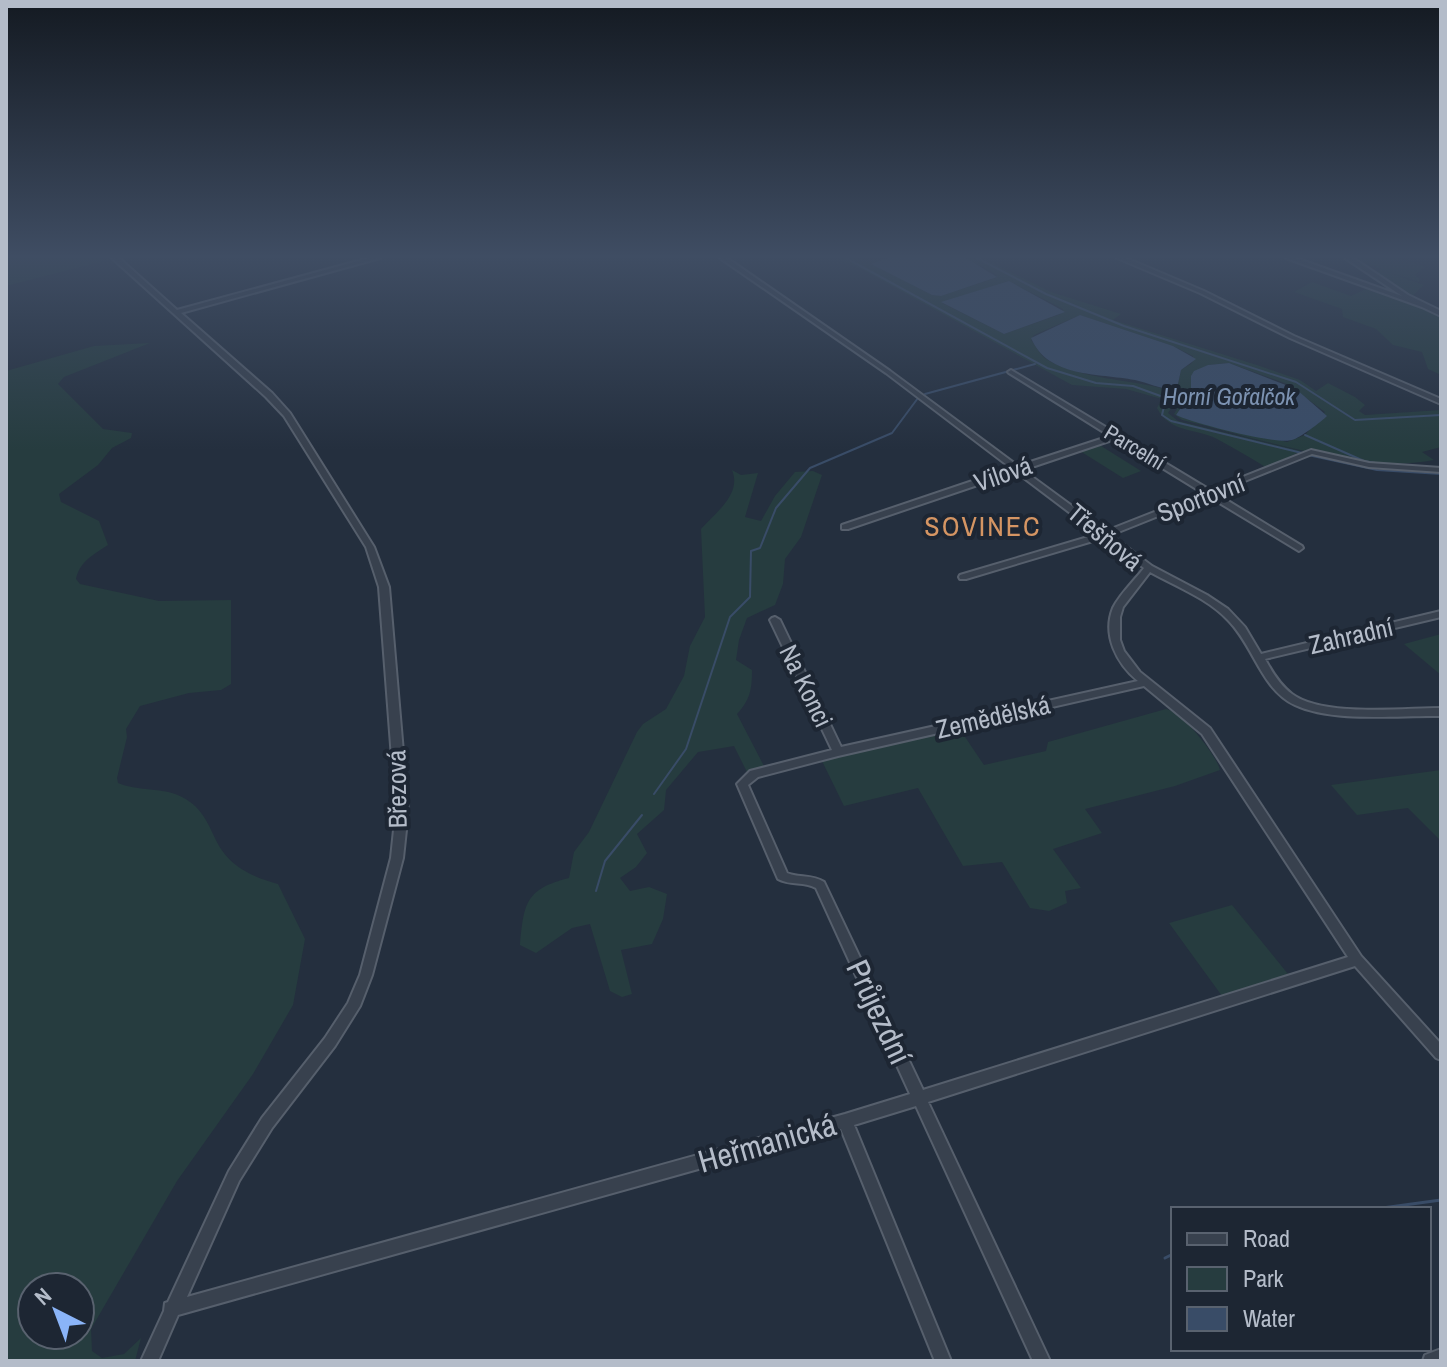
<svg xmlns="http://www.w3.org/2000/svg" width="1447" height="1367" font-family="'Archivo Narrow',sans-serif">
	<rect width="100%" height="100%" fill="#242f3e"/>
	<g fill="#263c3f" fill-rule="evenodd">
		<polygon points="6,258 101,258 104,261 6,286"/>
		<path d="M836,258H858L864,261L887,258L872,264L932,295L940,296L996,278L997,275L966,258H982L1051,292L1121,314L1113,320L1257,365L1300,380L1316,391L1328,383L1355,397L1365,405L1359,411L1365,415L1441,410V447L1422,452L1434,460C1362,475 1255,437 1182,420L1174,414L1183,399L1179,396L1173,397L1176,401L1168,413L1178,421L1301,451L1267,468C1251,458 1234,448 1217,439C1196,428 1169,433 1157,408L1162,399L1126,389L1072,385L863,270ZM1009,281L1063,309L1061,314L1004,334L942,303ZM1080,315L1173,346L1193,356L1192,363L1181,370L1178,384L1168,390C1131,379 1077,379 1046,359C1040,355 1036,346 1031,340L1034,335ZM1229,363L1287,384L1325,412L1305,435L1287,442L1176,415L1191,393V380L1208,365Z"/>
		<polygon points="1355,258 1399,258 1425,267 1415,275 1420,279 1419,282 1385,271 1424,285 1412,296 1376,273 1381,269"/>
		<polygon points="1312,282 1351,296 1366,289 1418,306 1441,316 1441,375 1428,369 1422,352 1393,345 1376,329 1343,317 1342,309 1294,292"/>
		<path d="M150,343L64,377L58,384L103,429L132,433L131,438L112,448L98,465L59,494L61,502L99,521L108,545C93,555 80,561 76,579L80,584L159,601L231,600V684L221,690L189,693L140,706L126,729L127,737L117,778L118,783C142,793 168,785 190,802C207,814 211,833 221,849C234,869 256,878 278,884L305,939L293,1005L253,1074L177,1181L91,1329L92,1351L102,1358L124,1354L141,1338L135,1361H6V371L94,346ZM32,1287H80V1335H32Z"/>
		<polygon points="1098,444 1141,471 1123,478 1080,451"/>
		<path d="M732,470L741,475L758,473L745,517L761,521L775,496L795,472L813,471L822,475L801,537L785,559L783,584L775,605L747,618L739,640L736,660L752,670C752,690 750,700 737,714L765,768L747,772L734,746L698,752L666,790L664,810L637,834L647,853L636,867L620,878L630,891L649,887L667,894L663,919L652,944L621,950L632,994L622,997L610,991L590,924L572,928L536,953L520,945C524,902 526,889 569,878L574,852L589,832L637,732L643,724L666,709L684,676L690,646L705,617L701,529C716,512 742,494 732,470Z"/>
		<polygon points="1441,634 1441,675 1404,644"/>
		<path d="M1166,709C1182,712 1216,754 1220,770L1175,786L1085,809L1102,833L1053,849L1081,888L1065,891L1067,903L1049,911L1030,908L1002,862L963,866L918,788L844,806L822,761L955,729L961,731L984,765L1046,751L1048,742Z"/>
		<polygon points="1441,770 1441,841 1408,808 1357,815 1331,785"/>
		<polygon points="1232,905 1288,974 1222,996 1169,923"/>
	</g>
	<g fill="#394c67">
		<polygon points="887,258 966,258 997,277 941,296 932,295 871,264"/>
		<polygon points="1009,281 1065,312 1004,334 941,302"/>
		<path d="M1080,315L1173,346L1196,359L1181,370L1178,384L1172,390C1159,388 1148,383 1135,380C1098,373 1048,378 1031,338Z"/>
		<path d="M1229,363L1296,389L1327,416C1321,422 1300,438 1292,440C1276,445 1193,423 1176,415L1191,393V376L1194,371L1208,365Z"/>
	</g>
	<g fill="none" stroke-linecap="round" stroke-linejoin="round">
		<g stroke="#394c67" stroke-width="2">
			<polyline points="846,258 1047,368 1096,383 1133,386 1166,398 1162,415 1171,421 1302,453"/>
			<polyline points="977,258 1046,294 1124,326 1296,382 1355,420 1441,415"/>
			<polyline points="925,394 1035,364"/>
			<polyline points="1305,435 1364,461 1381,464"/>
			<polyline points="1308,455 1377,470 1441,474"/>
			<polyline points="654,794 686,749 730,617 750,597 751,551 760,548 776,508 810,468 892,433 918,398"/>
			<polyline points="596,891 605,861 642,815"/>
		</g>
		<g stroke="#394c67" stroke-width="3">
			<polyline points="1375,1209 1441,1200"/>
			<polyline points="1165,1258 1173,1254"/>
		</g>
		<defs>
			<g id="minor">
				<path d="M112,258H119L177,310L369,258H380L181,313L272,393L290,413L374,547L389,587L408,811L403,858L372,975L360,1006L335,1046L272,1128L239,1181L187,1297L845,1114L910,1094L816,888C804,881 791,886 778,879L737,784L750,771L832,750L770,620L772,618L775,617L780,620L841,747L1138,681C1117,664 1102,635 1113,608C1120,594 1134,581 1144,568L1103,538L966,579H960L959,577L960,575L1098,534L1016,472L848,529H842V525L1011,468L886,373L720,258H727L890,371L1018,466L1110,436L1009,373L1008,372L1011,370L1210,490L1311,450L1369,463L1441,468V472L1369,467L1312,454L1215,493L1302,546L1303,548L1299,551L1208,496L1111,535L1152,566L1207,595L1228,609L1245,627L1261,654L1441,611V617L1265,659C1272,672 1280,685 1292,694C1323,717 1402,708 1441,708V716C1399,715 1333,723 1295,705C1261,689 1254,646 1228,620C1207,598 1177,587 1150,572L1123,607L1120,617V640L1124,651L1140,672L1210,728L1361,956L1441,1044V1060L1436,1058L1355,966L928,1102L1050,1361H1033L916,1106L854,1125L951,1361H935L841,1129L178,1315L158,1361H141L164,1311L165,1303L168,1302L229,1171L262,1118L325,1038L348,1003L360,975L391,858L396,811L379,587L366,547L284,416L266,397ZM1115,439L1203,493L1106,531L1023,470ZM1144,686L1202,734L1348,957L923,1090L824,882C812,874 799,878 787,873L748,785L758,777L838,756Z"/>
				<polygon points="1117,258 1126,258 1204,291 1294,336 1441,399 1441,404 1290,338 1200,293"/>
				<polygon points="1286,258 1296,258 1402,296 1345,258 1353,258 1408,295 1441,311 1441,316 1422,307"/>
				<polygon points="1441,1349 1441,1361 1423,1361 1425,1355"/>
			</g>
		</defs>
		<use href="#minor" stroke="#565f6c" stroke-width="4"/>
		<use href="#minor" fill="#38414e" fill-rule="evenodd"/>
	</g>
	<linearGradient id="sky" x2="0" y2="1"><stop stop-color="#141a22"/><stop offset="0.57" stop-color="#3f4d63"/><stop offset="1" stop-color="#3f4d63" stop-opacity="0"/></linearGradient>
	<rect width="1447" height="450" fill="url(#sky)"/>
	<g text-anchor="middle" stroke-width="8" stroke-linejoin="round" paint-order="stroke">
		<g font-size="22" fill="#b4bcc9" stroke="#1d2633">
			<text transform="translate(1135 447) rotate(31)" y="8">Parcelní</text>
		</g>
		<g font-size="24" font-style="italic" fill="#7c92b1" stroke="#1d2633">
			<text x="1229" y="405">Horní Gořalčok</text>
		</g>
		<g font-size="26" fill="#b4bcc9" stroke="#1d2633">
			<text transform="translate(1003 474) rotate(-19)" y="9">Vilová</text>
			<text transform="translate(1201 498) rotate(-21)" y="9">Sportovní</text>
			<text transform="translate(1105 537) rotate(40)" y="9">Třešňová</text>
			<text transform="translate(1351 636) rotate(-13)" y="9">Zahradní</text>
			<text transform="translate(806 686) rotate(64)" y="9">Na Konci</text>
			<text transform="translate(993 717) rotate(-13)" y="9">Zemědělská</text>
			<text transform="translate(397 789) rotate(-91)" y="9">Březová</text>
		</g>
		<g font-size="28" letter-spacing="2" fill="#d59563" stroke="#1d2633">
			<text x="983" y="536">SOVINEC</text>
		</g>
		<g font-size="32" fill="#b4bcc9" stroke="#1d2633">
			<text transform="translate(879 1012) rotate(65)" y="11">Průjezdní</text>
			<text transform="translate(767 1143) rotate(-16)" y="11">Heřmanická</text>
		</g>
	</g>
	<rect width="1447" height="1367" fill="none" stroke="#b4bcc9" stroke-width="16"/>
	<rect x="1171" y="1207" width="260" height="144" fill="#1d2633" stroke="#59626f" stroke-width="2"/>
	<rect x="1187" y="1233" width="40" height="12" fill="#38414e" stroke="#59626f" stroke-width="2"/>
	<text x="1243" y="1247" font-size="24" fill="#b4bcc9">Road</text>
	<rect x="1187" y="1267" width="40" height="24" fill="#263c3f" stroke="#59626f" stroke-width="2"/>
	<text x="1243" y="1287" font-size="24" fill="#b4bcc9">Park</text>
	<rect x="1187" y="1307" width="40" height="24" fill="#394c67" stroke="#59626f" stroke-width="2"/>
	<text x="1243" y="1327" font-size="24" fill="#b4bcc9">Water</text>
	<g transform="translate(56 1311) rotate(318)"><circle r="38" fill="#1d2633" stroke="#59626f" stroke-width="2"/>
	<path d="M0-6L14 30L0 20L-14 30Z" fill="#8ab4f8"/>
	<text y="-12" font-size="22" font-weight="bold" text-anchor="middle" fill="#b4bcc9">N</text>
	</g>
</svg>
